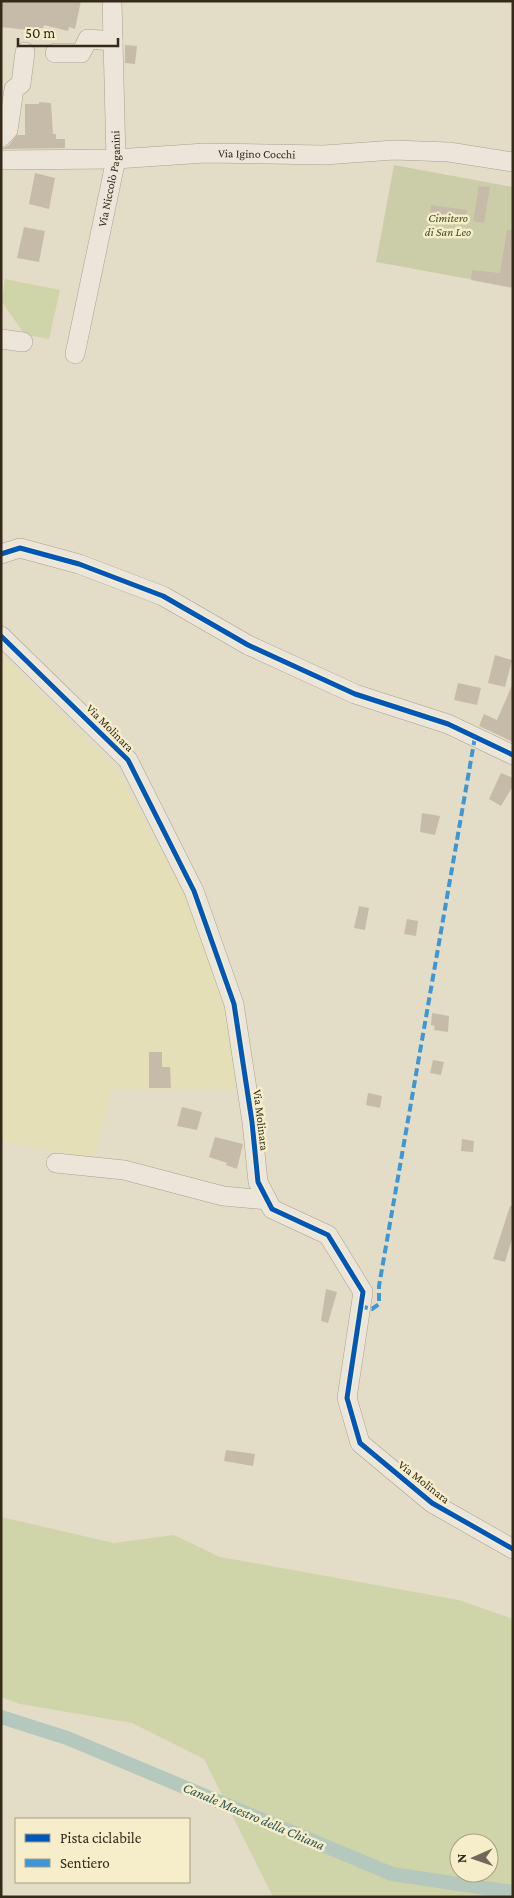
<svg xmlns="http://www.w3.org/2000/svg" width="514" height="1898" font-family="'Crimson Pro',serif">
	<rect width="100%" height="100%" fill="#e3ddc7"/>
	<polygon fill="#e4dfb6" points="1,653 116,769 185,895 227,1005 241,1090 111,1090 94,1160 1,1140"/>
	<g fill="#d0d4a9" fill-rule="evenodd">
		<polygon points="5,279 60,290 49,339 25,335 2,302"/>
		<path d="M1,1517L114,1543L174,1535L220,1557L459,1600L513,1619V1897H273L204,1759L132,1723L20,1704L1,1697ZM459,1843H489V1873H459Z"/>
	</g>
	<polygon fill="#cbcda9" points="394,165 513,187 513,287 376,262"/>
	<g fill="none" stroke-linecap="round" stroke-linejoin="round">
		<polyline stroke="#b4c8bd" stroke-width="14" points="1,1717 67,1738 392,1874 513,1892"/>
	</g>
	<g fill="#c6bba8">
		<polygon points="1,1 81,1 75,29 69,27 68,31 44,25 43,28 40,28 39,38 27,37 28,30 1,27"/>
		<polygon points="125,45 137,46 135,64 125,63"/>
		<polygon points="39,102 51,103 53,134 56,134 56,139 65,139 65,148 1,149 9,145 17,135 25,135 25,104 39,104"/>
		<polygon points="35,173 55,178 49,209 29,204"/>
		<polygon points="479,186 490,187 484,223 473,221"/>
		<polygon points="431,205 467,210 466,221 430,215"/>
		<polygon points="24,227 45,231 39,262 17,258"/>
		<polygon points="507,230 513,230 513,288 471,280 472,270 500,273"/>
		<polygon points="495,655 512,660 505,687 488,683"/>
		<polygon points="458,683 481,688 477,705 454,700"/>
		<polygon points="513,683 513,742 479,726 484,714 497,720"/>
		<polygon points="501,773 513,778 513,786 501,806 489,799"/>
		<polygon points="422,813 440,816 435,835 420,832"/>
		<polygon points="359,906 369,908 365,930 354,928"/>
		<polygon points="407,919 418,921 416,936 404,934"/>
		<polygon points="432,1013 449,1016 448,1032 434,1030 435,1026 431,1025"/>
		<polygon points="149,1052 162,1052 162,1067 170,1067 171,1088 149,1088"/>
		<polygon points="433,1060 444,1062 441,1075 430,1073"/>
		<polygon points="368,1093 382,1096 380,1108 366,1105"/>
		<polygon points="182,1107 202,1112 197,1130 177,1126"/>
		<polygon points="215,1137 243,1144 237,1169 226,1165 227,1163 209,1157"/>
		<polygon points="462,1139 474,1141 473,1152 461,1151"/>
		<polygon points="510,1206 513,1206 513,1236 505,1262 493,1259"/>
		<polygon points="326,1289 337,1292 328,1323 321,1321"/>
		<polygon points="226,1450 255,1454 253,1466 224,1461"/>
	</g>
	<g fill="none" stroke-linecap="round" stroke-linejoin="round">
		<defs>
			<g id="minor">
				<polyline points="55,53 81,53 88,39 113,41"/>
				<polyline points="1,137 8,130 14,89 21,84 25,52"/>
				<path id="s1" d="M1,160L116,159L205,153L324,155L394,150L449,152L513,162"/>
				<polyline points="1,339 23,342"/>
				<path id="s2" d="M75,354L116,159L112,1"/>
				<polyline points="1,554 20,548 79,564 163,596 248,645 355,694 448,724 513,755"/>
				<polyline points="1,636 128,760 194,891 234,1004 252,1122 258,1182 272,1209 328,1235 363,1292 347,1398 360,1443 432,1503 513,1549"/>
				<polyline points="56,1163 124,1170 223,1196 267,1200"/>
			</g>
		</defs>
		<use href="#minor" stroke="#a7a091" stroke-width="20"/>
		<use href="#minor" stroke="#ebe6d9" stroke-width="19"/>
		<polyline stroke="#3e96d4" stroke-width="4" stroke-dasharray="8 4" stroke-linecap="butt" points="360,1306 372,1309 379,1304 379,1286 475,737"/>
		<defs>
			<g id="cycleway">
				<polyline points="1,554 20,548 79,564 163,596 248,645 355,694 448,724 513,755"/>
				<polyline points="1,636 128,760 194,891 234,1004 252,1122 258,1182 272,1209 328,1235 363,1292 347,1398 360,1443 432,1503 513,1549"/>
			</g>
		</defs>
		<use href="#cycleway" stroke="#f6edcb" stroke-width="8"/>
		<use href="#cycleway" stroke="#0057b8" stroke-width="5"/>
	</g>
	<g text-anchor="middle" stroke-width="5" stroke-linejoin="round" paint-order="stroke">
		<g font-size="12" fill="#35291a" stroke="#f6edcb">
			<text dy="4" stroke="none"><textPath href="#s1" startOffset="256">Via Igino Cocchi</textPath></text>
			<text dy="4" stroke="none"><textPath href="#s2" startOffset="179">Via Niccolò Paganini</textPath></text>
			<text transform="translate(110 728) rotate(45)" y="4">Via Molinara</text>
			<text transform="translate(261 1120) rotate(83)" y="4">Via Molinara</text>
			<text transform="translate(424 1482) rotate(38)" y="4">Via Molinara</text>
		</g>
		<g font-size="12" font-style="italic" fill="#415220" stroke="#f6edcb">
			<text x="448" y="222">Cimitero<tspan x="448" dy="14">di San Leo</tspan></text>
		</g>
		<g font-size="14" font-style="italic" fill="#295555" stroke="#f6edcb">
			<text transform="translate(254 1816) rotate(23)" y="5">Canale Maestro della Chiana</text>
		</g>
	</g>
	<rect width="514" height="1898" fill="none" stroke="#35291a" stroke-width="5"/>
	<rect x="15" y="1818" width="175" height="65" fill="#f6edcb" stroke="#a99f84"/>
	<rect x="25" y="1834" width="25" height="8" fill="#0057b8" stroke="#a99f84"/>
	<text x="60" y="1843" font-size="15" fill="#35291a">Pista ciclabile</text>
	<rect x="25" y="1859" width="25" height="8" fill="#3e96d4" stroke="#a99f84"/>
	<text x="60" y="1868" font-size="15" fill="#35291a">Sentiero</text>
	<g transform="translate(474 1858) rotate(268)"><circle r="24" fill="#f6edcb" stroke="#a99f84"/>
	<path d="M0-4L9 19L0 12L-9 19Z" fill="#726857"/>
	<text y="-8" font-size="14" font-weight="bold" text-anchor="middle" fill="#35291a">N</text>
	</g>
	<path d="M18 38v8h100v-8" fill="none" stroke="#35291a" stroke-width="2.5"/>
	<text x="25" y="38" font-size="15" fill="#35291a" stroke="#f6edcb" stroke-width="4" paint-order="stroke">50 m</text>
</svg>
